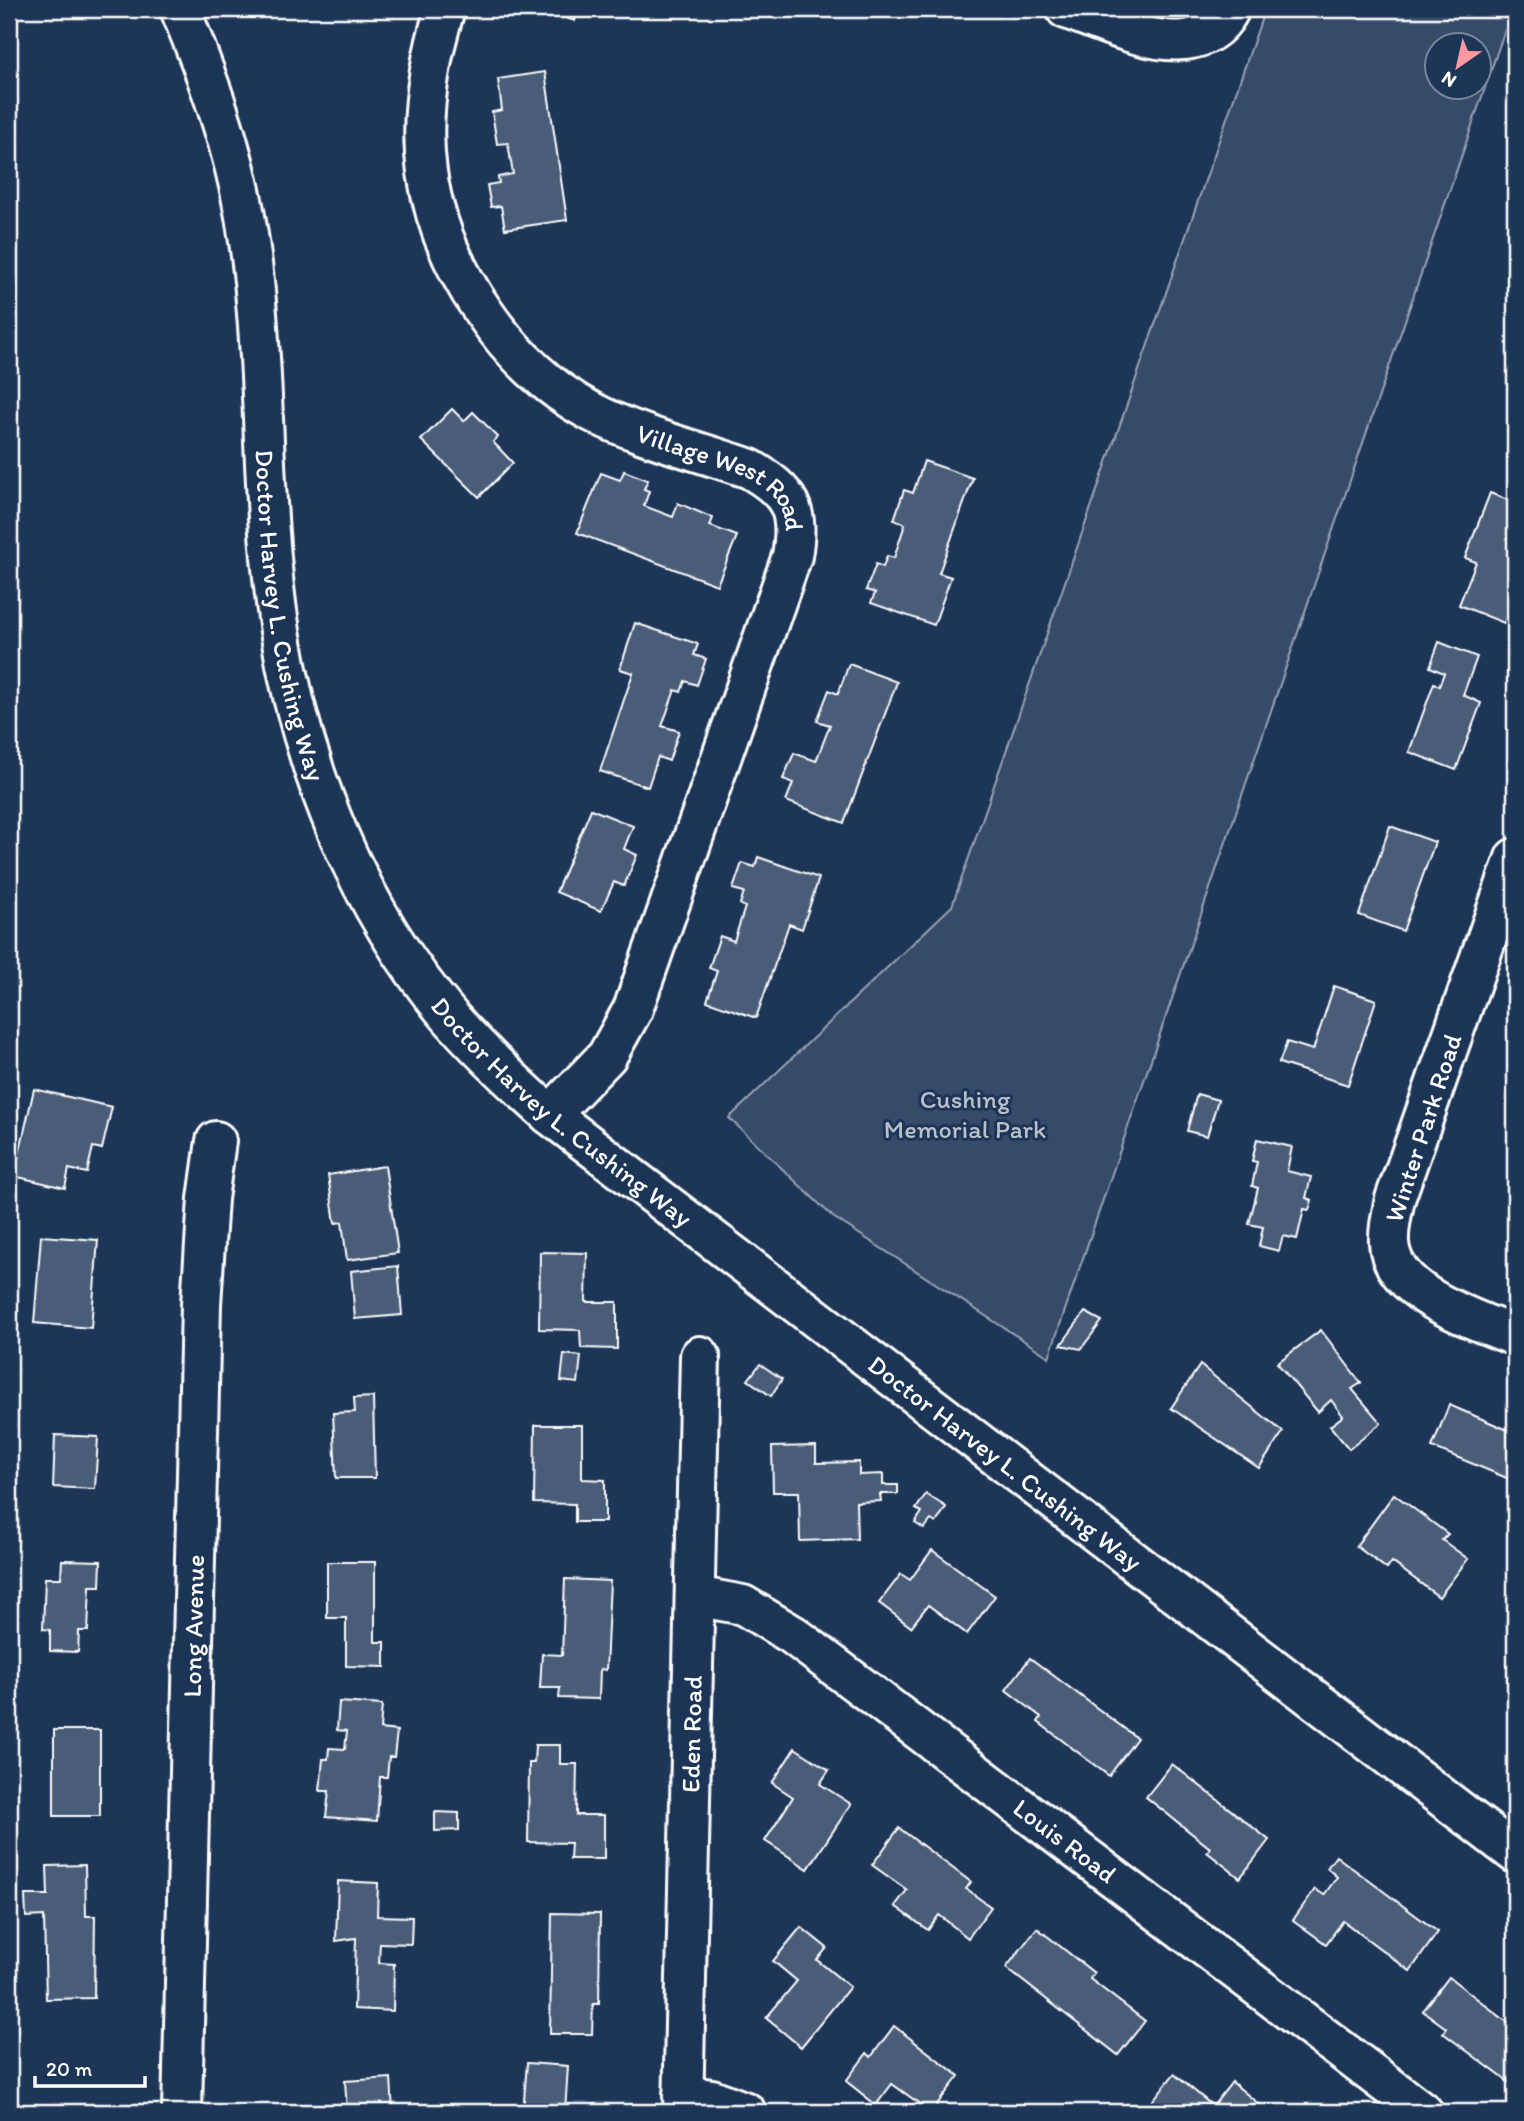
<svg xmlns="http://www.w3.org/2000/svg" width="1524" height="2121" font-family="Itim,sans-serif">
	<rect width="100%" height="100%" fill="#1d3557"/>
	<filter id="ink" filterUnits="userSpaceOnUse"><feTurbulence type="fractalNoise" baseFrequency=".0143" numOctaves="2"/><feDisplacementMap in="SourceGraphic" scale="14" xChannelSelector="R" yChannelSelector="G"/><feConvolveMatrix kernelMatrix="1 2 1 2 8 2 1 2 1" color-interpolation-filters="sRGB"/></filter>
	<g filter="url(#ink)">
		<path fill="#364b69" stroke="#9aa5b4" stroke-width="2" fill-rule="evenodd" d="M1265,9H1512L1049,1357L833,1217L729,1118L952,906ZM1436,46H1478V88H1436Z"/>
		<g fill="#4a5d79" stroke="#fff" stroke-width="2">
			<polygon points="537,9 579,9 575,21"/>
			<polygon points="545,72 567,220 505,229 501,206 491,207 487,185 499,183 498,177 513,174 508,143 497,144 492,112 502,110 498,79"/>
			<polygon points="452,409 464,421 473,412 498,437 493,442 513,463 479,497 421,440"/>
			<polygon points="924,461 973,478 939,573 951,577 934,625 871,603 875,593 866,590 876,564 883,567 887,556 894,558 905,524 894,520 904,490 913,493"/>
			<polygon points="624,471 648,480 644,489 649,491 644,506 673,517 678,503 713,518 710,526 737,536 717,585 577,533 601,473 620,480"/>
			<polygon points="1490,493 1515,503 1515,594 1504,623 1459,605 1476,562 1465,558"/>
			<polygon points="635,623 698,644 694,655 706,659 697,685 685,681 681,692 675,690 662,726 679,731 669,761 658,757 648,787 600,771 633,673 620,669"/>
			<polygon points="1439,642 1477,657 1463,695 1481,703 1456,770 1409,752 1434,683 1439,686 1444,673 1430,667"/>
			<polygon points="849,664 897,682 844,823 786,801 793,783 783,779 794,753 816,761 830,725 817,721 829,690 838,694"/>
			<polygon points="591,809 633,826 624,849 637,855 624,886 614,882 601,911 556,892"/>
			<polygon points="1390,826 1435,842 1403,931 1359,915"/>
			<polygon points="758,857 819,878 802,929 789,924 756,1018 707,1001 717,971 709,968 720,936 734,941 745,907 740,904 744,892 733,889 742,863 755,867"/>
			<polygon points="1334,986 1376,1000 1348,1085 1279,1063 1287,1042 1313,1050"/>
			<polygon points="34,1089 112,1107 102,1149 93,1147 87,1173 69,1169 65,1188 14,1176"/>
			<polygon points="1197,1094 1218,1100 1207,1136 1187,1131"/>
			<polygon points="1257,1139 1292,1147 1287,1171 1311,1177 1306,1198 1312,1200 1309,1210 1304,1209 1297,1239 1283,1236 1279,1251 1259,1246 1263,1227 1249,1224 1258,1188 1252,1186 1257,1162 1252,1161"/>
			<polygon points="385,1166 398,1253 347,1260 342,1222 335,1223 328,1175"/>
			<polygon points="41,1236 98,1240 91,1328 34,1323"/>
			<polygon points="540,1252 587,1253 586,1302 617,1302 617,1349 581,1348 580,1330 539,1329"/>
			<polygon points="398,1266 402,1315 355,1319 351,1271"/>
			<polygon points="1085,1312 1102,1321 1081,1349 1061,1345"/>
			<polygon points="1321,1330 1361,1383 1352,1389 1381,1423 1349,1449 1330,1426 1343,1416 1331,1400 1318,1412 1277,1363"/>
			<polygon points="564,1354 581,1356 578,1383 561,1381"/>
			<polygon points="760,1364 782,1379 771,1396 748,1380"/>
			<polygon points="1200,1365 1283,1432 1259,1468 1171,1408"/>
			<polygon points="373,1397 375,1478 336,1478 333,1413 355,1412 354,1398"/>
			<polygon points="1449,1405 1515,1433 1514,1481 1432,1447"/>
			<polygon points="535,1425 582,1425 582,1479 605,1480 605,1522 575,1522 575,1504 534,1503"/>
			<polygon points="55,1435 98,1437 95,1489 53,1487"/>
			<polygon points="816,1446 816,1463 859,1462 859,1475 883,1474 883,1485 898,1485 898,1494 880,1494 881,1501 856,1502 857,1539 800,1541 799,1492 773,1492 772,1447"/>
			<polygon points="926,1494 946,1507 936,1523 931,1520 924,1529 915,1523 922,1512 916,1509"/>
			<polygon points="1394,1494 1448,1534 1442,1540 1468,1559 1439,1597 1392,1562 1387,1569 1356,1546"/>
			<polygon points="932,1550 995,1596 967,1634 928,1605 911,1627 879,1603 901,1574 910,1580"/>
			<polygon points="62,1560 101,1561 100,1586 90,1586 88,1631 79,1631 78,1652 50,1651 50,1630 43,1629 45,1578 61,1578"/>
			<polygon points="327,1562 375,1562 375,1642 385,1642 385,1667 346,1666 346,1618 327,1618"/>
			<polygon points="565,1579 610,1581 606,1670 600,1669 599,1699 559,1698 560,1688 540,1688 542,1654 562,1655"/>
			<polygon points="1030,1658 1137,1738 1109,1776 1038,1722 1041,1717 1006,1690"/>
			<polygon points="339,1702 382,1705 380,1729 397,1731 394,1757 389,1757 387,1777 380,1777 377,1821 326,1817 329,1791 320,1791 323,1759 328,1759 329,1748 345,1749 347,1731 337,1730"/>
			<rect x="54" y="1730" width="46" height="86"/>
			<polygon points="535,1745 560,1745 560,1764 577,1764 576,1815 604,1815 604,1859 570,1859 571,1843 528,1842 529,1763 534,1763"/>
			<polygon points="795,1748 829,1770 820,1784 851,1804 808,1869 765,1841 793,1797 772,1783"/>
			<polygon points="1172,1764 1269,1840 1240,1878 1207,1852 1210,1848 1146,1797"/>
			<polygon points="435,1812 459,1813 459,1830 435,1831"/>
			<polygon points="899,1828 971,1882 966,1889 991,1907 968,1938 939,1915 928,1930 895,1906 907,1890 872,1865"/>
			<polygon points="1336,1856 1438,1932 1410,1971 1343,1921 1326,1944 1293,1920 1315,1889 1324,1895 1337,1877 1327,1868"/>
			<polygon points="85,1865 86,1916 95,1916 94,1998 46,1999 44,1916 26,1917 25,1895 48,1895 47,1866"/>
			<polygon points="338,1881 378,1883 377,1916 412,1917 411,1944 380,1943 379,1963 394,1964 393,2011 354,2009 356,1938 336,1941"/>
			<polygon points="552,1913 600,1914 599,2004 593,2004 592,2034 550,2034"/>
			<polygon points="801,1927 827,1948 817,1960 850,1987 801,2047 766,2018 797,1981 773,1961"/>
			<polygon points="1037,1928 1094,1973 1090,1979 1145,2021 1118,2055 1006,1968"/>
			<polygon points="9,1951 14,1952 13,2018 9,2018"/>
			<polygon points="1449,1977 1515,2028 1515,2087 1443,2033 1446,2028 1423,2011"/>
			<polygon points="894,2026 959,2076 931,2112 892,2084 876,2105 846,2081 867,2053 871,2057"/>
			<polygon points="527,2063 568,2066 565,2112 523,2112"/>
			<polygon points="1174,2074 1213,2106 1232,2082 1266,2110 1150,2112 1146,2109"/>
			<polygon points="391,2078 393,2112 347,2112 345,2081"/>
		</g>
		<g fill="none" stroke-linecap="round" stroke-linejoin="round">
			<defs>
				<g id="minor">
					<path id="s1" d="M180,9C207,75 233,145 245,216C269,353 258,494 280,631C302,769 359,911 451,1018C482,1053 515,1084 550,1115L1515,1853"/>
					<path id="s2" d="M445,9C429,61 419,117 427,172C440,266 506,365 590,411C637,436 699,451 750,469C790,492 800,510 792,556L633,1009L607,1056L550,1115"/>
					<path d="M1066,9C1113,25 1198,71 1230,9"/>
					<path d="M1515,858L1395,1199C1392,1213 1388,1228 1389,1243C1392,1295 1475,1319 1515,1336"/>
					<path id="s3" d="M695,1596L743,1605L793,1635L1423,2112"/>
					<polyline points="683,2095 712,2099 746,2112"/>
					<path id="s4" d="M182,2112L201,1304L208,1199L216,1141"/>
					<path id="s5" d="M683,2112L700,1356"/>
				</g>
			</defs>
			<use href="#minor" stroke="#fff" stroke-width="44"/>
			<use href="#minor" stroke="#1d3557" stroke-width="38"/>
		</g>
	</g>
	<g text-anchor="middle" stroke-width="6" stroke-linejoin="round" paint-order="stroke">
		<g font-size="26" fill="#fff" stroke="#1d3557">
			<text dy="9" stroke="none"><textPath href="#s2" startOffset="616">Village West Road</textPath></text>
			<text dy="9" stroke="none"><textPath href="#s1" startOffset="620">Doctor Harvey L. Cushing Way</textPath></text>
			<text dy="9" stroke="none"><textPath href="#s1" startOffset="1208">Doctor Harvey L. Cushing Way</textPath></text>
			<text transform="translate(1423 1128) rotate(-72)" y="9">Winter Park Road</text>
			<text dy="9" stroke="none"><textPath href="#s1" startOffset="1774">Doctor Harvey L. Cushing Way</textPath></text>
			<text dy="9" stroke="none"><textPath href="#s4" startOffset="486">Long Avenue</textPath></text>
			<text dy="9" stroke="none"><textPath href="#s5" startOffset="378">Eden Road</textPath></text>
			<text dy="9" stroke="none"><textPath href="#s3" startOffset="448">Louis Road</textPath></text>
		</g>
		<g font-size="26" fill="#b9c0ca" stroke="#1d3557">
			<text x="965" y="1108">Cushing<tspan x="965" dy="30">Memorial Park</tspan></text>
		</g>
	</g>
	<rect width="1524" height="2121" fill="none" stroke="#1d3557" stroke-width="35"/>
	<rect x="18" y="18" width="1489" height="2086" fill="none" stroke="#fff" stroke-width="2.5" filter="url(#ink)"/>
	<g transform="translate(1458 66) rotate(214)"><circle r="33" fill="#1d3557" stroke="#77869a" stroke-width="2"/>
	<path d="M0-5L12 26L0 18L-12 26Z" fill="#ff9aa2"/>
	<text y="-10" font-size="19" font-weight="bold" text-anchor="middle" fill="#ffffff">N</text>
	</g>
	<path d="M35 2076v10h110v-10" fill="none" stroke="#ffffff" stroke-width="3.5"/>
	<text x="46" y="2076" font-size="21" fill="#ffffff" stroke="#1d3557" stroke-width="5" paint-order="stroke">20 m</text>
</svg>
